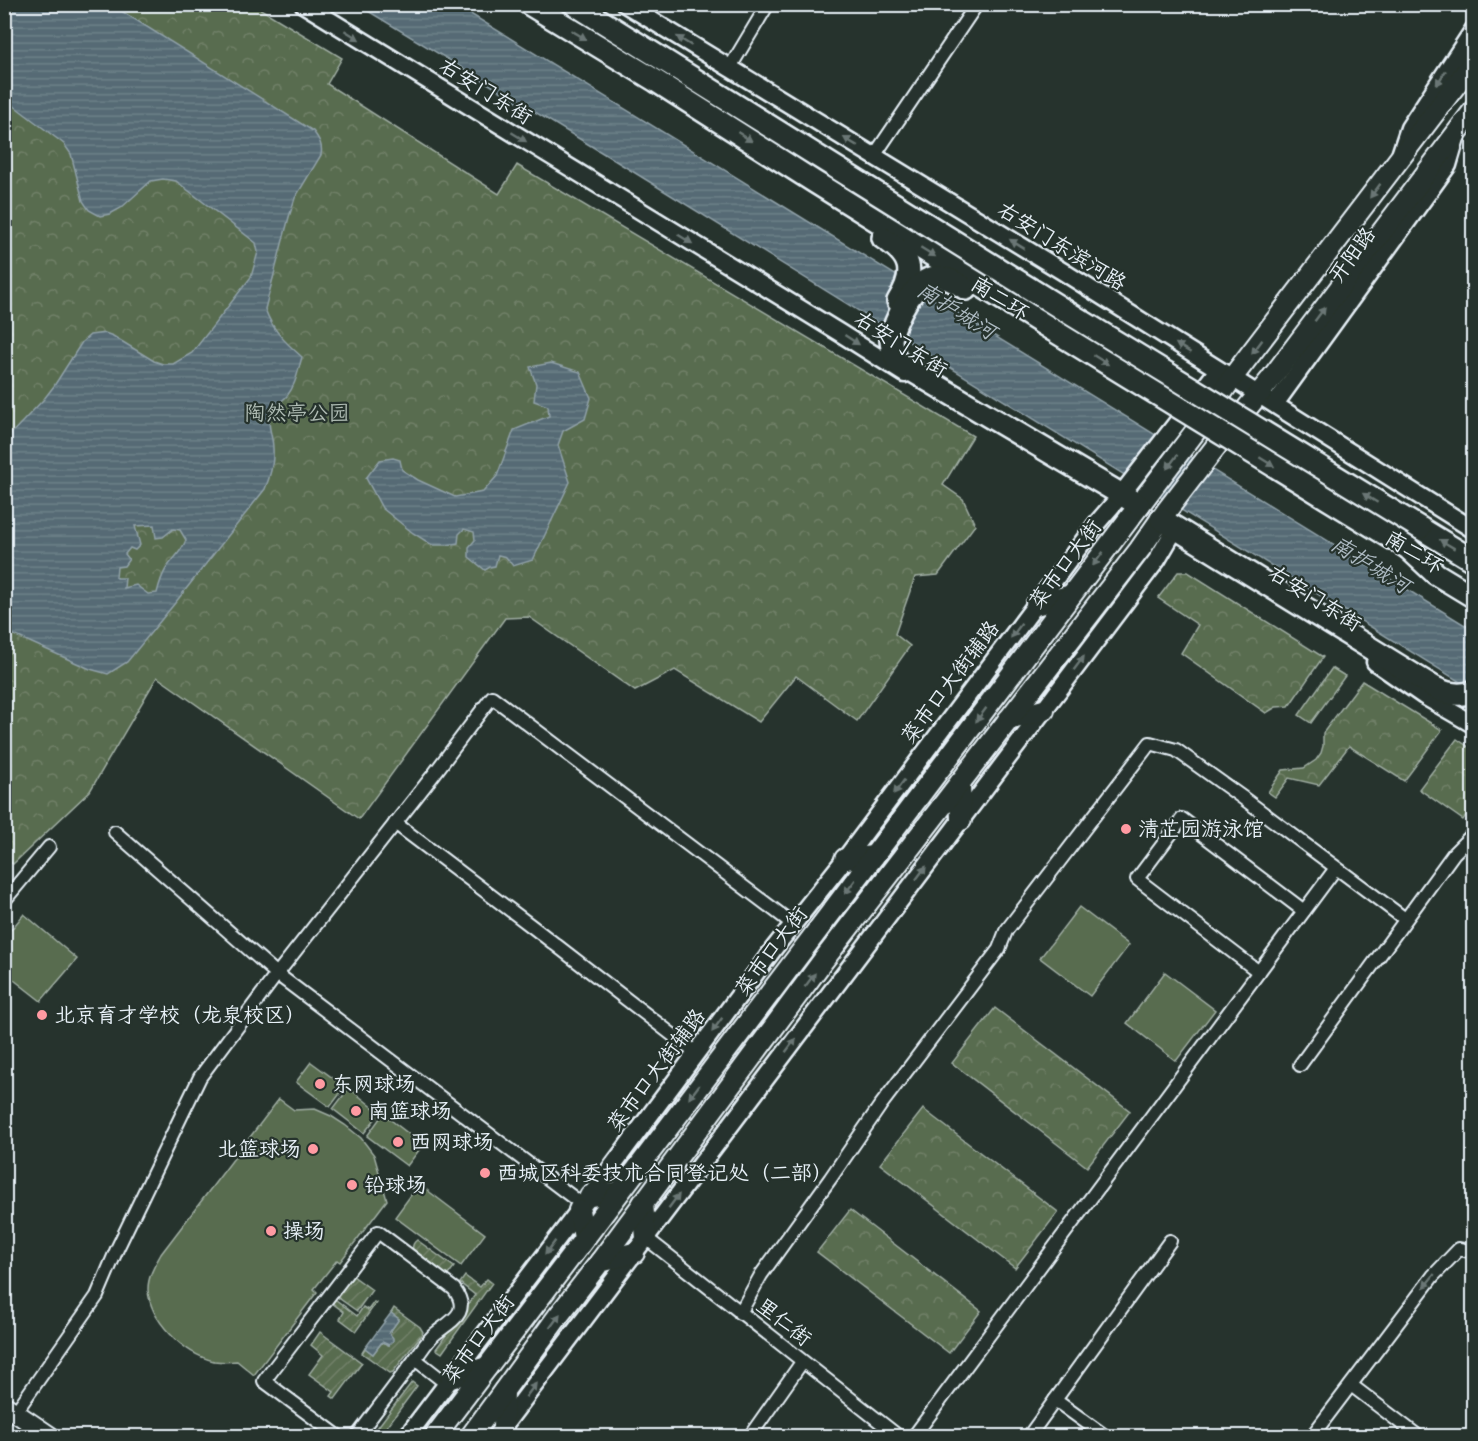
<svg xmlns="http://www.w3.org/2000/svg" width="1478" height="1441" font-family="'Indie Flower','LXGW WenKai TC',sans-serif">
	<defs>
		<pattern id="park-crowns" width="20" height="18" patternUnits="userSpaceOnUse" patternTransform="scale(1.5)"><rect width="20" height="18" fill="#596c4f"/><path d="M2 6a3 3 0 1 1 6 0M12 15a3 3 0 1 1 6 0" fill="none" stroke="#718169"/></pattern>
		<pattern id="garden-furrows" width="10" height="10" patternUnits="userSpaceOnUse" patternTransform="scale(1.5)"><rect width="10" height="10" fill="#596c4f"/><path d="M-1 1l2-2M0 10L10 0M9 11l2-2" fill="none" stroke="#718169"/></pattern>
		<pattern id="water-rules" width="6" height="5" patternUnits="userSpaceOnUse" patternTransform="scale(1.5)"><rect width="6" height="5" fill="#566b74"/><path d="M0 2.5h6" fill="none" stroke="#6e8189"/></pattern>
	</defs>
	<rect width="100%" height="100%" fill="#26332d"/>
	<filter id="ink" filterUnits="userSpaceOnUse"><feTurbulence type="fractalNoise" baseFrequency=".0167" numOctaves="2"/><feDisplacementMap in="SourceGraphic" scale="12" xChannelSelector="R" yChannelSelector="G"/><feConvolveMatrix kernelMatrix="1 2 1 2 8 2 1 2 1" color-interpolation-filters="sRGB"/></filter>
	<g filter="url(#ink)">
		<g fill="url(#park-crowns)" stroke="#a0aea4" stroke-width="1.5">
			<polygon points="5,5 254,5 342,58 327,84 499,194 517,165 973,436 943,485 963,499 975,525 938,575 915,577 895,634 910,646 857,721 796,676 759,722 675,670 635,691 529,617 505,618 359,819 157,677 90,791 13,864 5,858"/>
			<polygon points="1178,572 1188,572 1323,657 1289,706 1276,707 1266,713 1181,653 1198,625 1158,598"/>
			<polygon points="1332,668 1345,676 1311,723 1299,715"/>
			<polygon points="1362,681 1442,730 1404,781 1349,746 1319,785 1289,778 1275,797 1268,792 1283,770 1304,768 1316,760 1321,753 1323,746 1323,733"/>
			<polygon points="1457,739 1473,750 1473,805 1463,820 1419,789"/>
			<polygon points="995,1008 1130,1111 1087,1167 952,1063"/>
			<polygon points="923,1109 1058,1212 1015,1268 880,1164"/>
			<polygon points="850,1210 981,1311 949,1353 817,1252"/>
		</g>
		<g fill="url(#garden-furrows)" stroke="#a0aea4" stroke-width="1.5">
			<path d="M417,1240L454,1267L445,1279C438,1273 418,1260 414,1253C411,1247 413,1243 417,1240Z"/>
			<polygon points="349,1273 372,1290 357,1311 333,1294"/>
			<polygon points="465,1276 480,1287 487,1279 492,1283 442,1353 436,1349 475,1295 460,1283"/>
			<polygon points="331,1296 357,1316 363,1307 368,1310 374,1302 376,1303 356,1331 340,1319 344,1312 328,1300"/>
			<polygon points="394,1308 420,1327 423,1332 422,1334 393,1372 390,1373 362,1353 365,1348 373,1354 382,1342 389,1345 389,1333 399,1319 391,1313"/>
			<polygon points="320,1332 362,1363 335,1399 331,1396 334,1392 309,1374 323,1355 311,1345"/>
			<polygon points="412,1382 417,1386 380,1436 371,1436"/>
		</g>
		<g fill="#596c4f" stroke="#a0aea4" stroke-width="1.5">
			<polygon points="1079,907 1129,945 1090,996 1040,958"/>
			<polygon points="24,914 77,959 41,1001 5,973 5,937"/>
			<polygon points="1165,972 1215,1010 1176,1061 1127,1023"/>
			<polygon points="311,1062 345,1087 330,1107 296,1082"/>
			<polygon points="349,1088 380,1113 364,1133 333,1109"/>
			<path d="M279,1099L294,1110L315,1109L331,1116L345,1125L361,1138L374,1155L387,1200L340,1262L337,1260L314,1289L317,1292L254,1375L237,1361C229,1362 221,1362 214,1361C184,1354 149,1320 148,1289C148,1276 155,1265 161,1254Z"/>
			<polygon points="383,1114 423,1145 407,1166 367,1136"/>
			<polygon points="419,1184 485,1234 461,1266 395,1217"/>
		</g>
		<g fill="url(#water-rules)" stroke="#90a1a9" stroke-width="1.5" fill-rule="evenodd">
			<path d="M5,4L112,5L313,131C319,139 323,145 321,155L295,198L289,217L265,309C273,331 285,342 302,357C298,370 296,385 287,396C282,402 274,405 271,412C266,424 273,436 273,448C274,462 270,477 265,489L175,603L127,662L108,674L90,669L5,631V440L44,399L54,386L82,342L90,335L105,333L113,336L154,361L163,364H173L192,353L251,277L258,252L256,243L176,181L163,179L151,181L121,208L110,214L100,216L89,210L83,201L71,154L64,144L5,99ZM154,525L156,538L163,537L173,529L180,530L186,540C181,553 173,558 166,569C161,577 159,585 157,593L148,594L136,585L124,588L125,578H116L117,567L124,566L129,559L125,554L130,548L135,550L140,545L135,526Z"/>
			<polygon points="358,5 456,5 1473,630 1473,690 606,155"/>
			<polygon points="551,363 580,372 591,398 585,419 563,431 558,445 570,482 533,560 513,566 506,557 498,555 495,566 490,567 485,570 469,557 469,547 475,540 474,532 464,529 459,534 458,543 447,545 432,545 413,533 382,508 366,478 380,460 393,458 400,460 402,470 418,480 455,497 483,492 497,476 514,430 549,416 548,406 534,401 536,384 530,367"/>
			<polygon points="391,1313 399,1319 389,1333 393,1338 393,1341 389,1345 382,1342 373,1354 365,1348"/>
		</g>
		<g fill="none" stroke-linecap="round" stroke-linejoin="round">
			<defs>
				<g id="minor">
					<polyline points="729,69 768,4"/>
					<polyline points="874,156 977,4"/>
					<polyline points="395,823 534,928 696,1053"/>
					<polyline points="115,832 277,974 583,1205"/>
					<polyline points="4,901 49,847"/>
					<polyline points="1259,972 1137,879 1182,819 1304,911"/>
					<polyline points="1300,1065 1454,853 1474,833"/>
					<polyline points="646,1238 898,1436"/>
					<polyline points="740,1313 761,1275 830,1179 880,1106 999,949 1006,931 1150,743 1176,750 1243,798 1405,919"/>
					<polyline points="1351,1385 1418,1436"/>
					<polyline points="1055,1400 1105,1436"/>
					<polyline points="15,1413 97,1296 117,1249 200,1077 277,974 434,774 492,697 793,924"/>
					<path d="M338,1436L264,1381L378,1232L454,1289C471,1312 453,1320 436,1333C428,1339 421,1351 415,1359"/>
					<polyline points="357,1436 415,1359 447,1384"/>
					<polyline points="750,1436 802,1362"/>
					<polyline points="914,1436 1336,868"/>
					<polyline points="1029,1436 1170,1241"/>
					<polyline points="1312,1436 1433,1276 1459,1249 1474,1252"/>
				</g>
				<g id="tertiary">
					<polyline points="303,4 840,333 905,374"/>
					<polyline points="625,4 1062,271 1474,530"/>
					<polyline points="1401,152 1409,128 1474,29"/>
					<polyline points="1275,404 1448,165 1456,138"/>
					<polyline points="1375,662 1424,696 1474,725"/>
					<polyline points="407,1436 590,1196 775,947 845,859 1097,523 1116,501 1218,370"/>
					<polyline points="496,1436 1157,560 1171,536"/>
				</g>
				<polyline id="secondary" points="4,1405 50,1436"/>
				<g id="primary">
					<polyline points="1036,605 1071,595"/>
					<polyline points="1008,720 1044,710"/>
					<polyline points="960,783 961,820"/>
					<polyline points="845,859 874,856"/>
					<polyline points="590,1196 619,1192"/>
					<polyline points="643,1203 646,1238"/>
					<polyline points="579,1210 584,1238"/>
					<polyline points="600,1262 634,1253"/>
					<polyline points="451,1378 487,1367"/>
					<polyline points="503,1427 504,1391"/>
					<polyline points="435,1436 1197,429 1232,378 1474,61"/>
					<polyline points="471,1436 559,1315 600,1262 822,962 1140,549 1168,509 1217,445 1271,379 1474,110"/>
				</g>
				<g id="trunk">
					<polyline points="529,4 656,81 813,181 1051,329"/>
					<polyline points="574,4 1064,310"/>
					<path d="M883,238C912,256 916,272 898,301"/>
					<path d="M966,289C957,283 947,276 936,277C915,278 893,321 891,340C891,348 894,355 897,362L1139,505"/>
					<path d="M1161,519L1435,688C1447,694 1461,697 1474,691"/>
					<polyline points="1420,528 1474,561"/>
					<polyline points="1408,548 1436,574 1474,597"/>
				</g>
			</defs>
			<use href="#minor" stroke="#e8f1f8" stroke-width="16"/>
			<use href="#tertiary" stroke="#e8f1f8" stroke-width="21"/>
			<use href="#secondary" stroke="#e8f1f8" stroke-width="22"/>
			<use href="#primary" stroke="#e8f1f8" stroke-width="24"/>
			<use href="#trunk" stroke="#e8f1f8" stroke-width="26"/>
			<use href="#minor" stroke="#26332d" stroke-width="12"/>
			<use href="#tertiary" stroke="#26332d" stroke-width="16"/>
			<use href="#secondary" stroke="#26332d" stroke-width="18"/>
			<use href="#primary" stroke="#26332d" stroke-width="20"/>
			<use href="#trunk" stroke="#26332d" stroke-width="21"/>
			<defs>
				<g id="trunk-bridge">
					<polyline points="1064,310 1420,528"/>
					<polyline points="1051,329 1408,548"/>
				</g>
			</defs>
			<use href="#trunk-bridge" stroke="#e8f1f8" stroke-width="26" stroke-linecap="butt"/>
			<use href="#trunk-bridge" stroke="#26332d" stroke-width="21"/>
		</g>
		<defs><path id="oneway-solid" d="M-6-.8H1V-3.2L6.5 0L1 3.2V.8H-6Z" transform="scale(1.5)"/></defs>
		<g fill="#6a7674">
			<use href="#oneway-solid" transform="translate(352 35) rotate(32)"/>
			<use href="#oneway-solid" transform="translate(579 35) rotate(31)"/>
			<use href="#oneway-solid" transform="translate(684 41) rotate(-148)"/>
			<use href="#oneway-solid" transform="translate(1441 78) rotate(123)"/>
			<use href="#oneway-solid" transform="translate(519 137) rotate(32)"/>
			<use href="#oneway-solid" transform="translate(745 137) rotate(33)"/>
			<use href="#oneway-solid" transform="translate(851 142) rotate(-149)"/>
			<use href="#oneway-solid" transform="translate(1375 191) rotate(127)"/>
			<use href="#oneway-solid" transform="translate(685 239) rotate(32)"/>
			<use href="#oneway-solid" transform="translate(1017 244) rotate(-148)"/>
			<use href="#oneway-solid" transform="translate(928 252) rotate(32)"/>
			<use href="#oneway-solid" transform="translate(1320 314) rotate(-53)"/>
			<use href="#oneway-solid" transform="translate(852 340) rotate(33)"/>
			<use href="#oneway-solid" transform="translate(1257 347) rotate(127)"/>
			<use href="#oneway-solid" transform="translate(1183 348) rotate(-148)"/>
			<use href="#oneway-solid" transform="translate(1101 360) rotate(32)"/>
			<use href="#oneway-solid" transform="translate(1172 462) rotate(127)"/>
			<use href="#oneway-solid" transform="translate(1267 462) rotate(32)"/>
			<use href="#oneway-solid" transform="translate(1370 498) rotate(-148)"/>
			<use href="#oneway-solid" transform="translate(1447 544) rotate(-149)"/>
			<use href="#oneway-solid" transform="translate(1098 559) rotate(127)"/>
			<use href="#oneway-solid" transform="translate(1016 631) rotate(127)"/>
			<use href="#oneway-solid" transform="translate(1079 663) rotate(-53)"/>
			<use href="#oneway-solid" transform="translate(981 715) rotate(127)"/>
			<use href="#oneway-solid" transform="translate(899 787) rotate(127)"/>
			<use href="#oneway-solid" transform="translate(921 873) rotate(-53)"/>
			<use href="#oneway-solid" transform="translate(850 887) rotate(127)"/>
			<use href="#oneway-solid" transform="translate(810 980) rotate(-53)"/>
			<use href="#oneway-solid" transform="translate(717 1025) rotate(126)"/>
			<use href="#oneway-solid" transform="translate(791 1045) rotate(-53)"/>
			<use href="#oneway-solid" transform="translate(694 1092) rotate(127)"/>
			<use href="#oneway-solid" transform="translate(674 1201) rotate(-53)"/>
			<use href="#oneway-solid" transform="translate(550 1248) rotate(127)"/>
			<use href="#oneway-solid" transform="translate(1429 1281) rotate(129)"/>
			<use href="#oneway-solid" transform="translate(555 1321) rotate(-54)"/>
			<use href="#oneway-solid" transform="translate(531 1390) rotate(-53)"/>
		</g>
	</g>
	<g fill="#ff9aa2" stroke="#26332d" stroke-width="2">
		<circle cx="1126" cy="829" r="6"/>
		<circle cx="42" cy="1015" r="6"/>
		<circle cx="320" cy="1084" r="6"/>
		<circle cx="356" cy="1111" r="6"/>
		<circle cx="398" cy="1142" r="6"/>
		<circle cx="313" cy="1149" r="6"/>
		<circle cx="485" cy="1173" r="6"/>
		<circle cx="352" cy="1185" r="6"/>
		<circle cx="271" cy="1231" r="6"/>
	</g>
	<g text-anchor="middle" stroke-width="4.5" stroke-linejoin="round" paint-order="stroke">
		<g font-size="21" fill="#e8f1f8" stroke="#26332d">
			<text transform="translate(486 91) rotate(32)" y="7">右安门东街</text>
			<text transform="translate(1062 246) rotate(32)" y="7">右安门东滨河路</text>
			<text transform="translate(1352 255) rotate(-54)" y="7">开阳路</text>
			<text transform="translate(1000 298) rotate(32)" y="7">南二环</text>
			<text transform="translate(901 344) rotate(32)" y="7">右安门东街</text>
			<text transform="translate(1414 552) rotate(31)" y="7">南二环</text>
			<text transform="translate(1065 564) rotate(-53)" y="7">菜市口大街</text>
			<text transform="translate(1315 598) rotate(32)" y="7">右安门东街</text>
			<text transform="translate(950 682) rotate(-53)" y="7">菜市口大街辅路</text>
			<text transform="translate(771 951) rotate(-53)" y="7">菜市口大街</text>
			<text transform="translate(656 1070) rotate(-53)" y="7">菜市口大街辅路</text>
			<text transform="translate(784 1322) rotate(38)" y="7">里仁街</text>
			<text transform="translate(478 1339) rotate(-53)" y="7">菜市口大街</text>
		</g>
		<g font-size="21" fill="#afbcb4" stroke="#26332d">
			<text x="297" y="420">陶然亭公园</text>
		</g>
		<g font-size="21" fill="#e8f1f8" stroke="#26332d" text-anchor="start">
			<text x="1138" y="836">清芷园游泳馆</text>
			<text x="54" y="1022">北京育才学校（龙泉校区）</text>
			<text x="332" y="1091">东网球场</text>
			<text x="368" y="1118">南篮球场</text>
			<text x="410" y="1149">西网球场</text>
			<text x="301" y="1156" text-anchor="end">北篮球场</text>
			<text x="497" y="1180">西城区科委技术合同登记处（二部）</text>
			<text x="364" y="1192">铅球场</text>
			<text x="283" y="1238">操场</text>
		</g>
		<g font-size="22" font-style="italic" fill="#aebbc3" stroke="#26332d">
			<text transform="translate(957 310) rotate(32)" y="8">南护城河</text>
			<text transform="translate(1371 564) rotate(32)" y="8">南护城河</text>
		</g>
	</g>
	<rect width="1478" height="1441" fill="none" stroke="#26332d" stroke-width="24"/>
	<rect x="12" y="12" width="1454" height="1417" fill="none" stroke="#e8f1f8" stroke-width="2" filter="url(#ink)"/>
</svg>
